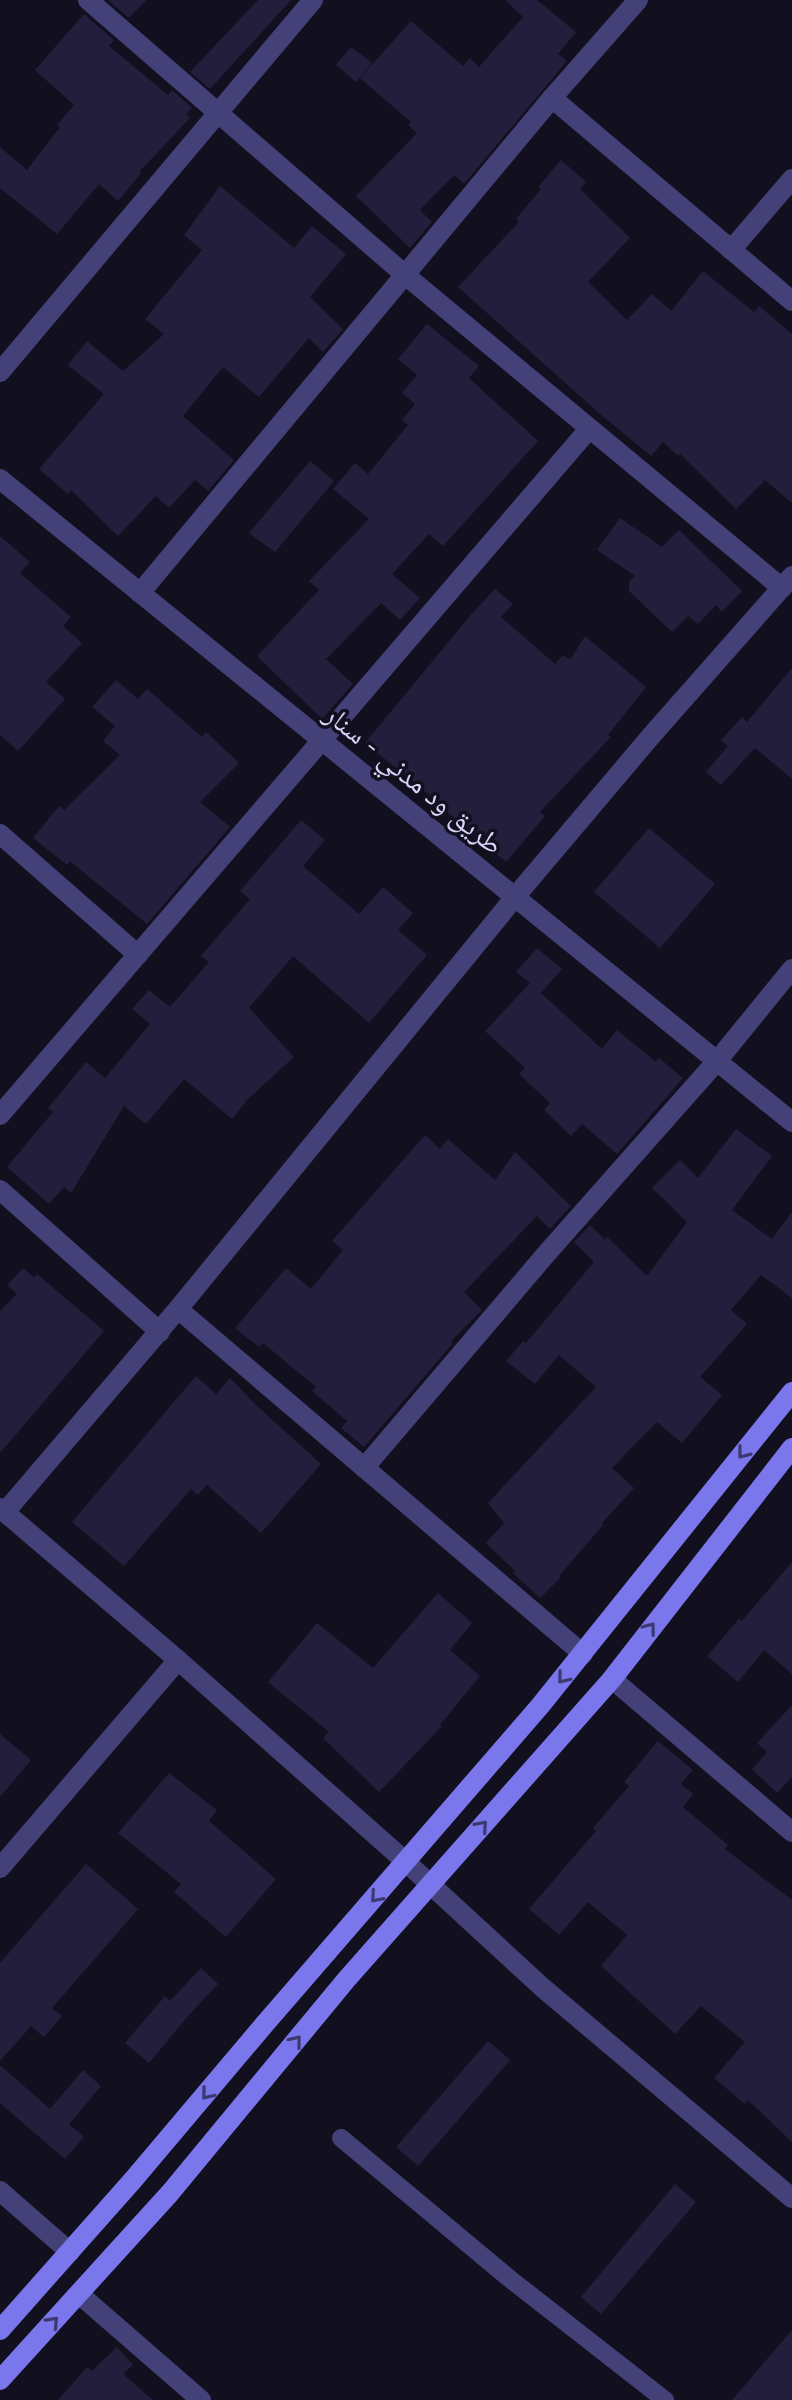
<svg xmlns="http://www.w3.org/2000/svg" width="792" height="2400" font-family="Montserrat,'Noto Naskh Arabic',sans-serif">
	<rect width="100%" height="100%" fill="#120f1f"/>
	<g fill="#241e3d">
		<polygon points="108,0 146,0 129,18"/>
		<polygon points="258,0 291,0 210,89 190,72"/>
		<polygon points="505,0 537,0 576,32 558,54 567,61 464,184 454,175 420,210 432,222 410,248 356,196 417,133 408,125 411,122 360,78 411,21 463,66 470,58 479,67 523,17"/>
		<polygon points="84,14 114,40 109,46 168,95 172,90 192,108 186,114 190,118 140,171 141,173 118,201 99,184 57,234 0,188 0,147 27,170 60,127 57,125 74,105 35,70"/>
		<polygon points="351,47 372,63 356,82 336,65"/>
		<polygon points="561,160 586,182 580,189 630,238 588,282 627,320 652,294 671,311 703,271 754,312 759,306 792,334 792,503 765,480 736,509 680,454 678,456 663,442 651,456 600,414 458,287 519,222 516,219 541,189 538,187"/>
		<polygon points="220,186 294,248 312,226 346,254 310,297 343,329 323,352 309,338 259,397 223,367 183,416 234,460 208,491 195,480 169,508 156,496 118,536 71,490 68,494 39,469 104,394 68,365 87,341 123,371 164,334 145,319 202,250 184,235"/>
		<polygon points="427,324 479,366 469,378 538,441 443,546 429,534 392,574 420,598 400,620 381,603 326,659 353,684 322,719 257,656 319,590 309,581 369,519 333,489 355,463 368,474 408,425 402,420 415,404 402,393 417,375 398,359"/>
		<polygon points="310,461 334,481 275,552 249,533"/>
		<polygon points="620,518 662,547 679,530 742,591 722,612 716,605 698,624 688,616 672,632 629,591 629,581 635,576 597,550"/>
		<polygon points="0,536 30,562 20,573 71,617 63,626 82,643 46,682 65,699 18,751 0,735"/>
		<polygon points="495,589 513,604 501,617 555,664 563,655 570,660 585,636 646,687 608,735 611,737 540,812 545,816 506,862 442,808 443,806 365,743 469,617"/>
		<polygon points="792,668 792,779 755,748 721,785 706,772 728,746 721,740 742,717 747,722"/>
		<polygon points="116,680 138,699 147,689 202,737 206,732 239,763 200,802 230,827 147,924 70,861 67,865 33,838 59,806 64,810 120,755 103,741 115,726 92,707"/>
		<polygon points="301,820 325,840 303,866 359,914 383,887 413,913 398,930 427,955 369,1023 293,956 249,1008 294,1057 247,1100 232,1119 184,1079 146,1124 124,1106 71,1193 64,1187 49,1204 7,1167 53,1112 48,1108 86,1062 105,1078 150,1024 132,1009 149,990 170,1007 209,962 201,956 250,899 240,891"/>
		<polygon points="649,828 715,884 660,948 594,892"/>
		<polygon points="537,948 562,969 541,993 602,1049 617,1030 656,1062 659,1058 683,1078 617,1154 582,1124 571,1136 544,1110 550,1103 519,1074 525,1068 485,1031 530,983 516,972"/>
		<polygon points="736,1129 772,1156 732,1210 772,1239 792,1212 792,1298 761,1275 731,1310 747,1324 700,1377 722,1395 682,1443 657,1422 612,1468 634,1488 602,1523 603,1525 559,1576 561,1577 540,1598 513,1573 515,1571 486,1543 504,1523 488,1503 596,1387 559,1355 535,1384 506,1361 523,1341 526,1343 594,1262 574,1242 590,1225 605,1240 607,1237 647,1276 687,1222 652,1188 680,1160 698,1178"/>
		<polygon points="425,1135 440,1149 448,1139 495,1180 515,1152 571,1206 550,1229 537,1216 464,1292 482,1310 451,1341 453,1343 364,1447 341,1428 347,1421 312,1391 316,1387 263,1343 259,1347 235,1328 286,1268 311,1289 343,1250 332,1241"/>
		<polygon points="23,1268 34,1277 37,1274 104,1331 0,1453 0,1311 17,1294 7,1285"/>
		<polygon points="196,1376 216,1394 230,1378 256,1405 321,1464 261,1533 207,1485 198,1495 191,1489 124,1566 72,1522"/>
		<polygon points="792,1562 792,1674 764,1650 738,1682 707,1656 739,1619 742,1621"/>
		<polygon points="438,1593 472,1623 450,1650 480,1676 440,1725 442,1726 379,1792 323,1738 329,1732 268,1682 317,1623 373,1668"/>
		<polygon points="792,1705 792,1777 777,1793 752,1769 767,1752 757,1743"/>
		<polygon points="0,1734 31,1760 0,1797"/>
		<polygon points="658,1741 693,1770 681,1784 693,1794 683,1807 728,1845 725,1849 792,1900 792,2142 748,2100 745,2104 714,2078 745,2042 701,2006 675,2034 601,1966 627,1935 588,1902 559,1935 529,1909 596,1831 593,1828 629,1786 624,1782"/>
		<polygon points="169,1773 217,1810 209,1821 276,1879 226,1937 174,1892 181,1884 118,1833"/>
		<polygon points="86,1864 138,1909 52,2008 62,2016 44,2037 31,2026 0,2061 0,1963"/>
		<polygon points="201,1968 218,1984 188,2016 149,2063 125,2043 165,1996 170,2001"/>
		<polygon points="488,2041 510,2060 418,2166 396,2147"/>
		<polygon points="0,2065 50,2109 83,2070 101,2086 69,2124 84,2137 65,2159 0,2103"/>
		<polygon points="675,2184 696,2202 601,2314 581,2297"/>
		<polygon points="792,2330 792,2400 732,2400"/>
		<polygon points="117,2347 133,2365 123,2374 153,2400 58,2400 87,2367 92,2371"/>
	</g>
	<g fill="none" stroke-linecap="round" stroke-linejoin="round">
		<polyline stroke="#434178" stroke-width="18" points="341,2138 510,2279 665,2400"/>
		<g stroke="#434178" stroke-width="20">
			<polyline points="88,0 404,274 782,588"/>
			<polyline points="552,98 792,301"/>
			<polyline points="731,250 792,179"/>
			<polyline points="0,372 313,0"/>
			<polyline points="0,479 792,1122"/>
			<polyline points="140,593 552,98 638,0"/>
			<polyline points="0,834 138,955"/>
			<polyline points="0,1115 589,429"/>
			<polyline points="0,1190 160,1332"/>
			<polyline points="178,1309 583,1654"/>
			<polyline points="364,1468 547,1253 717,1061 792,969"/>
			<polyline points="0,1508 178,1660 406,1862 543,1988 792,2198"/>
			<polyline points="5,1512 178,1309 515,897 651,736 792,576"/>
			<polyline points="612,1679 792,1832"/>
			<polyline points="0,1868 178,1660"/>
			<polyline points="0,2191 70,2252"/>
			<polyline points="79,2294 201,2400"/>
		</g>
		<g stroke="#7a77ed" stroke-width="20">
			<polyline points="0,2330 133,2180 263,2026 540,1706 792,1392"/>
			<polyline points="0,2380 170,2193 346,1980 612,1679 792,1448"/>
		</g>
	</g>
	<defs><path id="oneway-chevron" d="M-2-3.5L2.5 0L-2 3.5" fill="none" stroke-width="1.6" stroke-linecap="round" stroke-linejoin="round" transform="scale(2)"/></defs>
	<g stroke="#3c3971">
		<use href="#oneway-chevron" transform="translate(743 1453) rotate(128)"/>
		<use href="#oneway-chevron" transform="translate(650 1628) rotate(-53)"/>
		<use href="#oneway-chevron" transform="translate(563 1678) rotate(129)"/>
		<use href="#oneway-chevron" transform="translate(482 1826) rotate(-49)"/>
		<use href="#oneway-chevron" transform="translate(376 1897) rotate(131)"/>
		<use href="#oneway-chevron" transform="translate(296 2041) rotate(-51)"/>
		<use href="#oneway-chevron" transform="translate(207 2094) rotate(129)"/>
		<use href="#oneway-chevron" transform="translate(53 2322) rotate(-47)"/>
	</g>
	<g text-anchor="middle" stroke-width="7" stroke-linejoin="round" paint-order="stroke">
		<g font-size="28" fill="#d8d3f9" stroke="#120f1f">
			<text transform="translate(414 779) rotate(39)" y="10">طريق ود مدني - سنار</text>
		</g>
	</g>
</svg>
